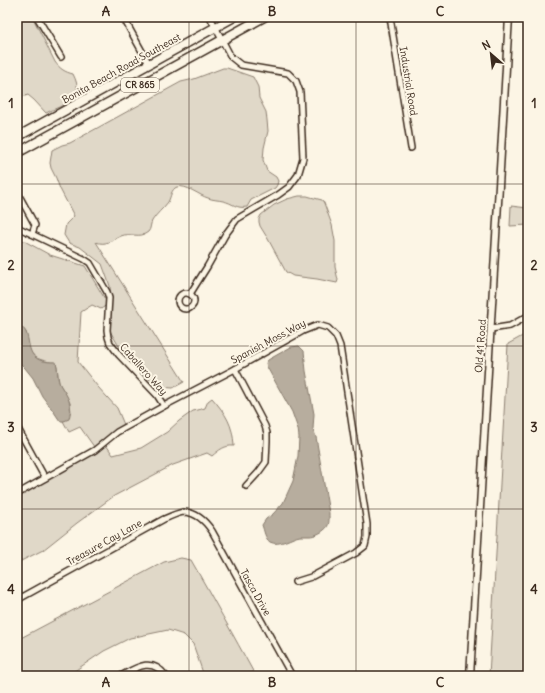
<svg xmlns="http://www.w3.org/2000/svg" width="545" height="693" font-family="Delius,sans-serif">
	<rect width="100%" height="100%" fill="#fcf5e5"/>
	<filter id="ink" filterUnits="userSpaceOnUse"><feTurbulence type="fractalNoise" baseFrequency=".025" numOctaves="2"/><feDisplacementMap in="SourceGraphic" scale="8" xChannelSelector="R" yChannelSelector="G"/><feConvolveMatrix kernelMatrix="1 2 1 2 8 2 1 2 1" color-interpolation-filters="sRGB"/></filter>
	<g filter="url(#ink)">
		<g fill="#e0d8c8" stroke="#8e8173">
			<path d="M17,17H32L33,18L55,62C60,69 65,72 73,74C87,101 63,104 46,113L34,100L28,95L17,99Z"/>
			<path d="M223,68H227L253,77L258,87L259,98L266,112L267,120L268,131L264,148L263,160L267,171L276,177L278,181L277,185L275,188L251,200L247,207C236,209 233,203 223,201C219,200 213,200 208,198C200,196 186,184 177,187C171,189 171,197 168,202C163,209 156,214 152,221C150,225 151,229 148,232C140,239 130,232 121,236C112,240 106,246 96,242L184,382L173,388L159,387L141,373L120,348L110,331L111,306L110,286L102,264L80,247L69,243L64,235L66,224L74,216L60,189L56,178L51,168L50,163L52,150L62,145L70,143L181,82L194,79Z"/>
			<polygon points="299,196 307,196 318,199 322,200 324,203 332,225 335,241 335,267 338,280 337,283 317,279 293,276 286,272 268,239 260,226 259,222 259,219 261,215 274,205 287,199"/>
			<polygon points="511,206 528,208 528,225 510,226"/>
			<path d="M17,237L50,255L85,266L108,304L101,309L92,305L81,312L78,362L98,387L117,408L125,427L104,442L113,455L141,448L167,432L179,421L193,411L198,410L205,408L208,401L212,398C226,414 233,425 234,446C225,445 219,450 212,456L207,453L173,465L114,496L77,523L43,550L17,563V498L97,451L80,427L69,432L63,421H64L71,412L70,403L65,393L59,383L57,366L55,362C50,363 47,361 42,360C29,357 27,344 26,332L20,327H17Z"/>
			<polygon points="528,333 528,676 489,676 508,344"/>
			<path d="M181,558L191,560C213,598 233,635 254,673C250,672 246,674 243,676H204L193,644L184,635L168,630L130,638L104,651L73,672L63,676H17V640L164,562Z"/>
		</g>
		<g fill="#b7ad9e" stroke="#85796b">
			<path d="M17,327C32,326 25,349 35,357C40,362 50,362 56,362C58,369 57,376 59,382C60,385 62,388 64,391C70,400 72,408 69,419L64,421H60L54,412L42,396L33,378L25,368L17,360Z"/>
			<path d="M299,346L304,351L306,371L314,414L313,429L316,437L329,513C329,520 330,526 324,530C321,533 314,536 310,536C307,536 303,536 300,536C292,537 279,547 270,542C265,539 264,530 262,525L266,519L273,514L283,503L293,481L298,456L299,437L298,429L292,412L267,367L266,363L268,360L291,347Z"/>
		</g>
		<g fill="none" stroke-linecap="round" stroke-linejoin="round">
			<defs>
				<g id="minor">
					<polyline points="37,17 61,57"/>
					<polyline points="123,17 149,64"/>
					<polyline points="390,17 411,148"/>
					<polyline points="17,192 34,223 35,225 32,234"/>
					<polyline points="17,227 84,259 90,263 107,292 109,298 107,330 108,337 110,343 119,355 157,395 164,406"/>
					<circle cx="186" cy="301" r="8"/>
					<polyline points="190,294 207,267 225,235 237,219 278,195 289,187 298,175 303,158 300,92 296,81 288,73 241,65 231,57 210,17"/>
					<polyline points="491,329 510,326 528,316"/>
					<polyline points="235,369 265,426 267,433 267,441 266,462 258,473 246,486"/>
					<polyline points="17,427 45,478"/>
					<polyline points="17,494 95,450 117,432 164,406 235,369 303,331 318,325 328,328 336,336 340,346 367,524 367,537 365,546 356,553 311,577 295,582"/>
					<path d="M17,600L164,519C170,517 178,512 185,512C197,513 206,522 212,531L292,676"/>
					<path d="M121,676C137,667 152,657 166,676"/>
				</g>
				<polyline id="tertiary" points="470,676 509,17"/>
				<g id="primary">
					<polyline points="17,137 234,17"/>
					<polyline points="17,153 264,17"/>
				</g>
			</defs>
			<use href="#minor" stroke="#3b2a1e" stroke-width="8"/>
			<use href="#tertiary" stroke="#3b2a1e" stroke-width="9"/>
			<use href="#primary" stroke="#3b2a1e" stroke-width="11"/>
			<use href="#minor" stroke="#fcf5e5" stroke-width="5"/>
			<use href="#tertiary" stroke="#fcf5e5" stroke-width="6"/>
			<use href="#primary" stroke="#fcf5e5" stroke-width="8"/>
		</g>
	</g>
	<path fill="none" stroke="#3b2a1e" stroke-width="1" stroke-opacity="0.55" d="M189,17V676M356,17V676M17,184H528M17,346H528M17,509H528"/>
	<g text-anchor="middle" stroke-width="4" stroke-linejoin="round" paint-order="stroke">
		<rect fill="#fcf5e5" stroke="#75675a" stroke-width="1" x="121" y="78" width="38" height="14" rx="3"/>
		<g font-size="9" font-weight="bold" fill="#3b2a1e">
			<text x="140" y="88">CR 865</text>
		</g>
		<g font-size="10" fill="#3b2a1e" stroke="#fcf5e5">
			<text transform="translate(121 68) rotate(-29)" y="4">Bonita Beach Road Southeast</text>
			<text transform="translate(409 81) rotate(81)" y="4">Industrial Road</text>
			<text transform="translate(268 341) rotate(-28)" y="4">Spanish Moss Way</text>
			<text transform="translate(480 346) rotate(-86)" y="4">Old 41 Road</text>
			<text transform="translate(144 369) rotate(48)" y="4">Caballero Way</text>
			<text transform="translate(104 542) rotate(-29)" y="4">Treasure Cay Lane</text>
			<text transform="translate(256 592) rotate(61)" y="4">Tasca Drive</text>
		</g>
	</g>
	<rect width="545" height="693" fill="none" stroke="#fcf5e5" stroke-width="44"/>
	<g transform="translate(491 54) rotate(332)" stroke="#fcf5e5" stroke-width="3" paint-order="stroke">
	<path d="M0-3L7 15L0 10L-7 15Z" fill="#3b2a1e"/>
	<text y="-6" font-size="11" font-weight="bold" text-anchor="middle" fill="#3b2a1e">N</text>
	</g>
	<rect x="22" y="22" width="501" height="649" fill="none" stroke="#3b2a1e" stroke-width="1.5"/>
	<g font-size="13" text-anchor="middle" font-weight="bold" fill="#3b2a1e">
		<text x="106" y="16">A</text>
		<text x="272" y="16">B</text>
		<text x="440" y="16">C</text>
		<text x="11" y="108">1</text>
		<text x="534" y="108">1</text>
		<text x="11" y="270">2</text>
		<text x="534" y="270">2</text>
		<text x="11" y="432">3</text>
		<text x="534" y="432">3</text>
		<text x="11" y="594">4</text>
		<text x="534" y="594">4</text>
		<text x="106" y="687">A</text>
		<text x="272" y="687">B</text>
		<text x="440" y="687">C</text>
	</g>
</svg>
